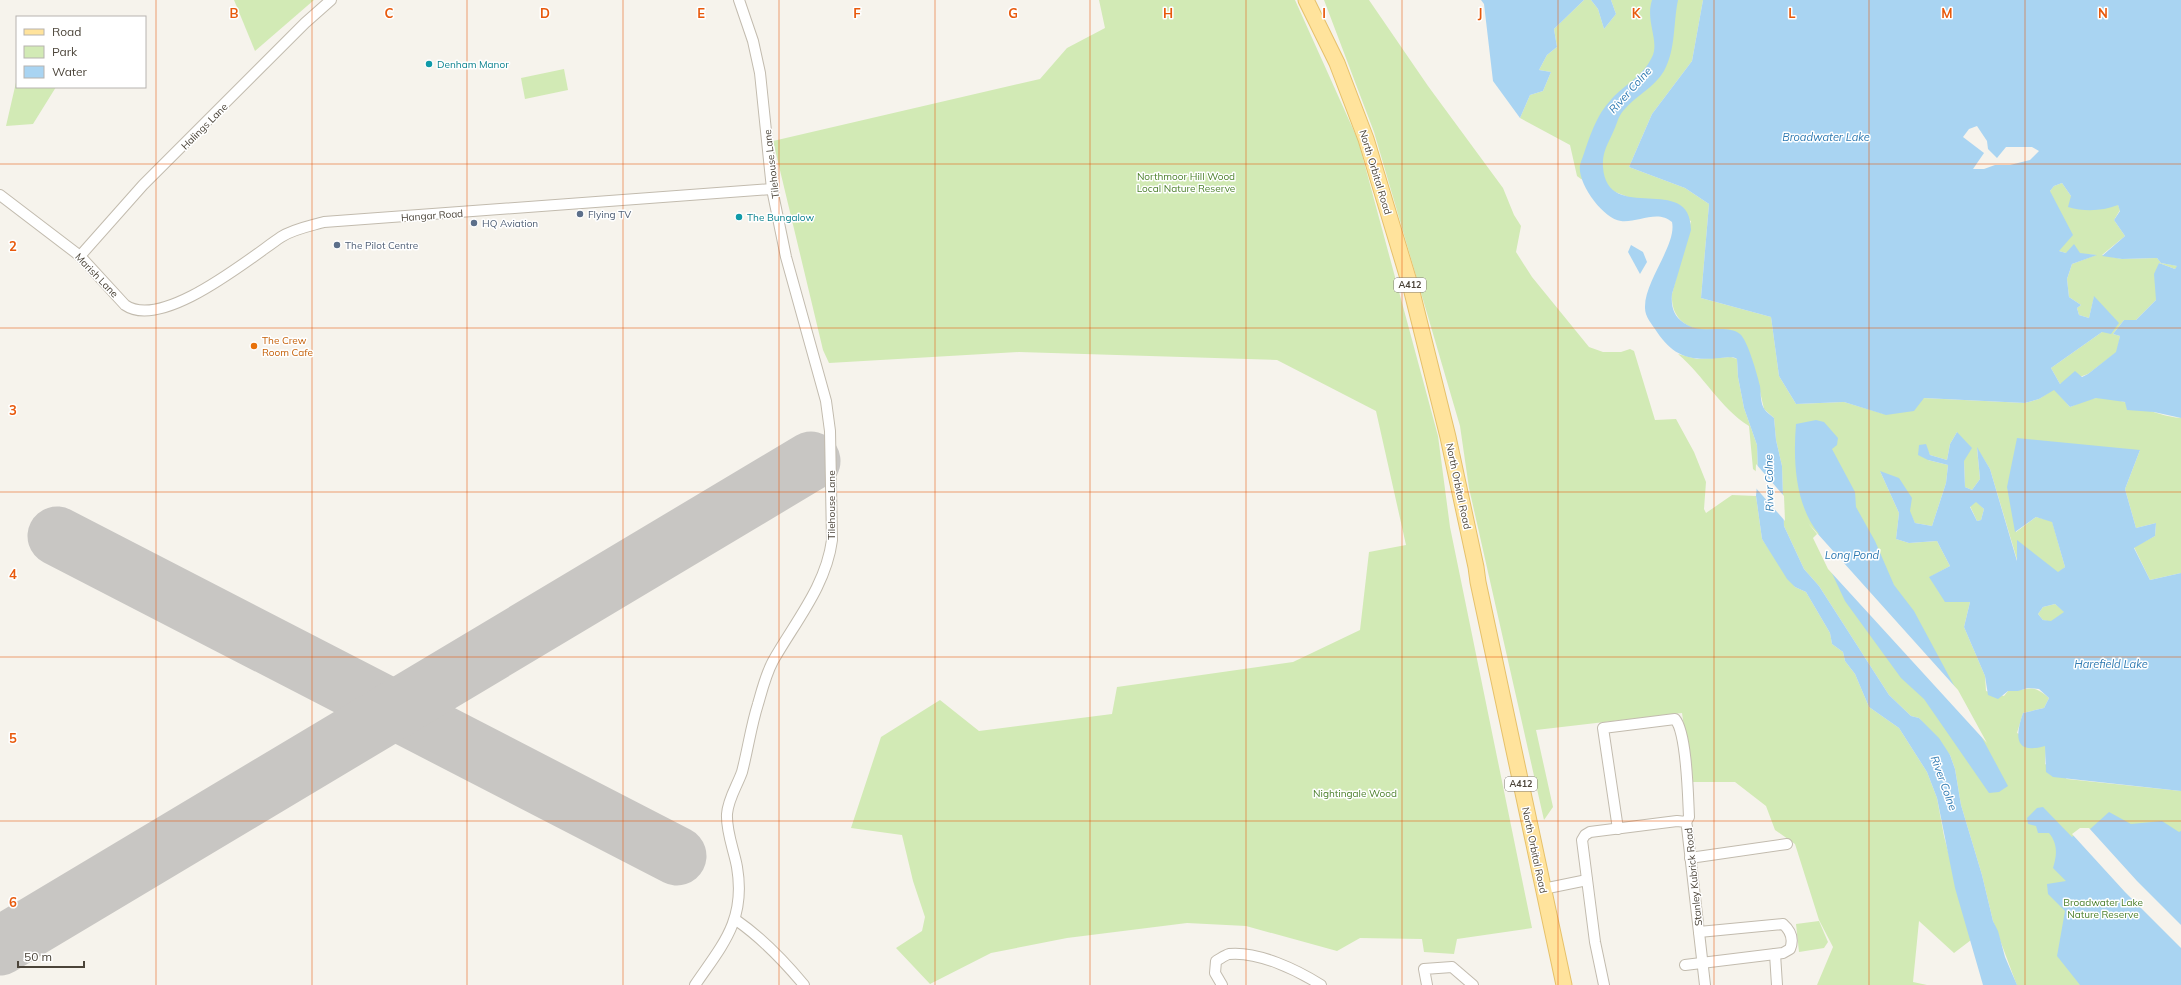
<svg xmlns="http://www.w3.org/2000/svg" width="2181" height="985" font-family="Mulish,sans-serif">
	<rect width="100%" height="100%" fill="#f6f3ec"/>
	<g fill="#d2eab5">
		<polygon points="234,0 314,0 255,51"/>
		<polygon points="1099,0 1295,0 1358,140 1438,436 1450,527 1532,928 1457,939 1454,954 1424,952 1422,939 1360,938 1337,951 1246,926 1187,923 1067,938 991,953 930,984 896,948 922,931 925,917 913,881 902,835 851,828 881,737 940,700 979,731 1112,714 1117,687 1293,662 1360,630 1369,552 1406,545 1376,411 1277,360 1019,352 829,363 823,350 773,141 1040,79 1067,48 1105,28"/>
		<polygon points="1324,0 1369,0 1428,86 1503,188 1514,215 1521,226 1516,252 1532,277 1589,347 1603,352 1621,352 1630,349 1634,351 1655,420 1676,419 1694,452 1706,482 1704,509 1706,513 1732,495 1756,496 1762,539 1795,587 1806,592 1830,633 1832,644 1843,652 1845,661 1855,674 1869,707 1899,728 1927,772 1937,798 1944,836 1971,940 1954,953 1919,921 1913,982 1927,985 1817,985 1833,947 1819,920 1795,844 1775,830 1766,806 1735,782 1692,782 1682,713 1536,730 1553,807 1544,820 1469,488 1460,426 1374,132"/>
		<path d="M1584,0H1591L1598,9L1604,29L1616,14L1611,0H1703L1692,61L1652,114L1629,167L1685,188L1709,204L1701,298L1771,317L1779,376L1796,404L1844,402L1884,414L1923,398L2025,403L2039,399L2054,389L2070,407C2078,404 2089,398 2097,398C2126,397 2152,416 2181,418V573L2150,580L2134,547L2155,536L2156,523L2136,528L2125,489L2140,450L2013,513L2016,532L2036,517L2052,521L2065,567L2058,573L2017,541L2018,563L1990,469L1977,448L1980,479L1972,490L1965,487L1964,461L1957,432L1950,444L1947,460L1930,455L1928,451V460L1948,465L1946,483L1932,526L1915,523L1909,511L1880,471L1899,513L1896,539L1909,543L1937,541L1950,566L1930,577L1970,602L1964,627L1985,676L1986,691L2004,696L2008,691C2028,691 2031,682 2049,698L2044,708L2023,713L2017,733L2046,746L2045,764L2067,779L2181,791V985H2017L2016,983L1993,921L1982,875L1961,805L1955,769L1950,755L1919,718L1911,716L1889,695L1819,586L1804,569L1784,526L1782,466L1776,440L1774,418L1764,409L1755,370L1698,330C1680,324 1671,313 1672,294L1691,221L1581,179L1577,176L1570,145L1520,118L1530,95L1543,91L1551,72L1539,70L1547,55L1557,47L1554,29Z"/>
		<polygon points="564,69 568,90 525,99 521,78"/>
		<polygon points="17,78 17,87 56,87 33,124 6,126"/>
		<polygon points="2062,183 2071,196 2118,205 2120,210 2114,220 2125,236 2102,255 2122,259 2157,258 2161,263 2178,266 2175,269 2159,263 2156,300 2136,320 2124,320 2113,334 2120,336 2117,352 2088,374 2060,384 2051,368 2102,332 2094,297 2089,318 2079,315 2077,308 2081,305 2069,297 2067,279 2072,264 2096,255 2066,253 2059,251 2050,191 2054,186"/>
		<path d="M1678,354L1697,359L1731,357L1737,359L1738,377L1744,408L1757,445L1758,473L1753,469L1749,426C1720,408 1704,376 1678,354Z"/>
		<polygon points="1976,501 1984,509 1981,520 1977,521 1970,506"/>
		<polygon points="2055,604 2065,612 2051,622 2043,620 2038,614 2043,607"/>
		<polygon points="1819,921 1828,942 1824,948 1799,952 1796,924"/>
	</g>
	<g fill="#a9d4f2" fill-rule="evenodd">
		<polygon points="1481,0 1584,0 1554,29 1557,47 1547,55 1539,70 1551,72 1543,91 1530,95 1520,118 1493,81 1484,4"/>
		<polygon points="1591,0 1611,0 1616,14 1604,29 1598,9"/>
		<path d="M1652,0H1678C1673,24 1676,49 1664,71C1654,88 1635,96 1623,111C1618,117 1617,124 1614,130C1608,144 1602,152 1603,167C1607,226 1691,171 1691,230L1672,294C1671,306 1673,316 1684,323C1702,336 1725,323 1740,334C1748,341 1757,374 1760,386C1761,393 1760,404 1765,410C1767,413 1771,415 1774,418L1776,440L1782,466L1784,526L1804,569L1819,586L1889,695L1911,716L1919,718L1939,738L1950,755L1955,769L1961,805L1982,875L1993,921L1998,931L2005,957L2017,985H1983L1955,888L1937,798L1927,772L1899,728L1869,707L1855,674L1845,661L1843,652L1832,644L1830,633L1806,592L1795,587L1787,579L1762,539L1756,496L1758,473L1757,445L1744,408L1738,377L1737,359C1732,356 1726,358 1720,358C1690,361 1674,357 1657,332C1652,324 1645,317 1645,308C1644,281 1677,245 1672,222C1658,209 1637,223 1621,221C1603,219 1577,183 1580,165C1588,143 1594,118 1610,101C1623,85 1643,77 1652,57C1660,41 1645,22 1652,0Z"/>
		<path d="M1703,0H2181V418L2154,412L2127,410L2125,402L2096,398L2070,407L2054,390L2039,399L2025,403L1924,398L1914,411L1886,415L1844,402L1796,404L1779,376L1771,317L1701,298L1709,204L1685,188L1629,167L1652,114L1692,61ZM1977,126L1987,141L1988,149L1997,158L2006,147H2032L2039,151L2030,160L2010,165H1995L1984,169H1973L1984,153L1963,137L1969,129ZM2062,183L2071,196L2068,207C2085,212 2102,211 2118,205L2120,211L2114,220L2125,236L2102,256L2122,259L2157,258L2161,263L2177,266L2175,269L2159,263L2154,274L2156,300L2136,320H2124L2113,334L2120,336L2116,352L2088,374L2082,377L2075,371L2060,384L2051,368L2102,332L2111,334L2119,323L2094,296L2089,318L2079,315L2077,308L2081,305L2069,297L2067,279L2072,264L2097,255L2080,253L2074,244L2066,253L2059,251L2073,235L2050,191L2054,186Z"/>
		<polygon points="1631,245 1643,252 1647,262 1640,274 1628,252"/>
		<path d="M1816,420L1824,422L1838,438L1837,445L1832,449L1855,492L1856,507L1875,541L1894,585L1914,611L2008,786L1999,792L1989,793L1924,699L1901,678L1845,601L1815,537L1819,534C1795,505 1793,461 1796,424Z"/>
		<path d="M1957,432L1972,448L1964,461L1965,487L1972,490L1980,479L1977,447L1990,469L2017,561V540L2058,572L2065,567L2052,522L2036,517L2015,532L2007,487L2017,438L2140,450L2125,489L2136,528L2156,523L2155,536L2134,548L2150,580L2181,573V791L2053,777L2046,772L2045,746C2014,755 2015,736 2023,713L2044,708L2049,698L2039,689L2028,688L2018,691H2008L1998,699L1988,695L1985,676L1964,627L1970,602H1945L1929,577L1950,566L1937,541L1909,543L1896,539L1899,513L1880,471L1899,478L1912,498L1910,511L1915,523L1932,526L1946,483L1948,465L1928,460L1918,455L1919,445L1926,444L1930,455L1947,460L1950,444ZM1976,502L1984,509L1981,520L1977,521L1970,507ZM2055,604L2064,612L2051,621L2043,620L2038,614L2043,607Z"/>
		<path d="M2043,807L2072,837L2081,830H2089L2109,812L2131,824L2162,821L2179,832L2181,831V985H2080L2057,956L2065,911L2048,894L2047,884L2066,881L2053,868C2057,855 2058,844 2049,833H2038L2036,826L2028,824L2027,818L2037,808Z"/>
	</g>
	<g fill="#f6f3ec">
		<polygon points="1756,464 1784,496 1785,521 1755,487"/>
		<polygon points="1808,523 1958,690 1987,743 1828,569 1813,538 1817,534"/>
		<polygon points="2080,828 2089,828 2137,881 2181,925 2181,948 2125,892 2072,834"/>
	</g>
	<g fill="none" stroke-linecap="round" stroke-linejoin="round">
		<g stroke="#c8c6c3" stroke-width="59">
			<polyline points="57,536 677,856"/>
			<polyline points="0,946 811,461"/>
		</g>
		<defs>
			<g id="minor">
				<path d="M0,195L80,256L125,305C162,331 250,258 281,237C293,229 310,226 324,222L772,189"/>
				<polyline points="80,256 143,185 305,23 331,0"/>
				<path d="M1618,829L1603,728L1675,719C1687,733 1688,797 1689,817L1686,822"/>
				<polyline points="1690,858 1787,844"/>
				<polyline points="1543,889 1587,880"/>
				<path d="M736,920C762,938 784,961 804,985"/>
				<polyline points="1775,954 1777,985"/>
				<path d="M1685,965L1783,953L1790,949C1794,939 1791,931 1783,924L1699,932"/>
				<path d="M695,985C723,944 746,920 737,867C734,850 726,832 727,814C728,799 737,786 742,772C748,749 751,726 758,704C762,690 766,674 773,661C795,622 826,586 832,540L830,431L826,401L786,257L772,189L760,73L753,41L739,0"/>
				<path d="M1222,985L1215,973L1216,961C1220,959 1225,955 1229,954C1258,951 1297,970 1321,985"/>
				<polyline points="1427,985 1424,969 1452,967 1473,985"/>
				<polyline points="1604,985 1595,942 1582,840 1585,835 1590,832 1677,821 1686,822 1687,827 1705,985"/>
			</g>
			<polyline id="primary" points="1306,0 1337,63 1366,139 1411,288 1448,437 1476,567 1478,582 1564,985"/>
		</defs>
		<use href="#minor" stroke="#c2bbae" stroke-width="12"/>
		<use href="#primary" stroke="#e6c16a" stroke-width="17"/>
		<use href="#minor" stroke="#fff" stroke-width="10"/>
		<use href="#primary" stroke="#ffe39c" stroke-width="15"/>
	</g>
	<path fill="none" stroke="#e8590c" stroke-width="1" stroke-opacity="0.55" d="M156,0V985M312,0V985M467,0V985M623,0V985M779,0V985M935,0V985M1090,0V985M1246,0V985M1402,0V985M1558,0V985M1714,0V985M1869,0V985M2025,0V985M0,164H2181M0,328H2181M0,492H2181M0,657H2181M0,821H2181"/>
	<g fill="#0f9aa8" stroke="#fff" stroke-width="1.5">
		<circle cx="429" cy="64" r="4"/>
		<circle cx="739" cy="217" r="4"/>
	</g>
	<g fill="#5c6f8a" stroke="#fff" stroke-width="1.5">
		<circle cx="580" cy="214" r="4"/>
		<circle cx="474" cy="223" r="4"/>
		<circle cx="337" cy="245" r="4"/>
	</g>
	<circle fill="#e8710a" stroke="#fff" stroke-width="1.5" cx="254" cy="346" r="4"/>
	<g text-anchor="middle" stroke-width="3" stroke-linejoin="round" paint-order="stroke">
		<g fill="#fff" stroke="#817c74" stroke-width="1">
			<rect x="1394" y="278" width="32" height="14" rx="3"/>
			<rect x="1505" y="777" width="32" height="14" rx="3"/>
		</g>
		<g font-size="9" font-weight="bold" fill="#4b4439">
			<text x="1410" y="288">A412</text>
			<text x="1521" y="787">A412</text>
		</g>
		<g font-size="10" fill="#0d838f" stroke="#fff" text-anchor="start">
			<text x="437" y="68">Denham Manor</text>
			<text x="747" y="221">The Bungalow</text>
		</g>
		<g font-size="10" fill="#4b4439" stroke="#fff">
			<text transform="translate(204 126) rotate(-45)" y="4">Halings Lane</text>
			<text transform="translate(771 164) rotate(-97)" y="4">Tilehouse Lane</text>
			<text transform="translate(1376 172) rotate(73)" y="4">North Orbital Road</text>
			<text transform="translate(432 215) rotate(-4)" y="4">Hangar Road</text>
			<text transform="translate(97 275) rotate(46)" y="4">Marish Lane</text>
			<text transform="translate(1459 486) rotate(78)" y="4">North Orbital Road</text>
			<text transform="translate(831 505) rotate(-90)" y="4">Tilehouse Lane</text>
			<text transform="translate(1535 850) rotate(78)" y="4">North Orbital Road</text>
			<text transform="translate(1693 877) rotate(-96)" y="4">Stanley Kubrick Road</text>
		</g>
		<g font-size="10" fill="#4a7f2a" stroke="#fff">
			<text x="1186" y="180">Northmoor Hill Wood<tspan x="1186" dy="12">Local Nature Reserve</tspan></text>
			<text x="1355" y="797">Nightingale Wood</text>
			<text x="2103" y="906">Broadwater Lake<tspan x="2103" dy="12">Nature Reserve</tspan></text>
		</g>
		<g font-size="10" fill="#4e5e75" stroke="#fff" text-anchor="start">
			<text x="588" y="218">Flying TV</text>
			<text x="482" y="227">HQ Aviation</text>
			<text x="345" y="249">The Pilot Centre</text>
		</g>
		<g font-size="10" fill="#c56008" stroke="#fff" text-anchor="start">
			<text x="262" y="344">The Crew<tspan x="262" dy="12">Room Cafe</tspan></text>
		</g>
		<g font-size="11" font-style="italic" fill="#2e7ab2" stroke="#fff">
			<text transform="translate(1630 90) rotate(-48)" y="4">River Colne</text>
			<text x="1826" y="141">Broadwater Lake</text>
			<text transform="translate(1769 483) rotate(-91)" y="4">River Colne</text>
			<text x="1852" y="559">Long Pond</text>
			<text x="2111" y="668">Harefield Lake</text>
			<text transform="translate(1944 783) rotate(70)" y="4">River Colne</text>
		</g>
	</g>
	<g font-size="13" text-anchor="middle" font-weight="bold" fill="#e8590c" stroke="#fff" stroke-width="3" stroke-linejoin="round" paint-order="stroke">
		<text x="234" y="18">B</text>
		<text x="389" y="18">C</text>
		<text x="545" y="18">D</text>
		<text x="701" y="18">E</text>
		<text x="857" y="18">F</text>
		<text x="1013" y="18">G</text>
		<text x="1168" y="18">H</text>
		<text x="1324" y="18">I</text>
		<text x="1480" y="18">J</text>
		<text x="1636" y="18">K</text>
		<text x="1792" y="18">L</text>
		<text x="1947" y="18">M</text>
		<text x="2103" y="18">N</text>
		<text x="13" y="251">2</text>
		<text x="13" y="415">3</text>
		<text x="13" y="579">4</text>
		<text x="13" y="743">5</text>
		<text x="13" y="907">6</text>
	</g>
	<rect x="16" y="16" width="130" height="72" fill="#ffffff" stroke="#b7b4b0"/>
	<rect x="24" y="29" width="20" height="6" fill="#ffe39c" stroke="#b7b4b0"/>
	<text x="52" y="36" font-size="12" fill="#4b4439">Road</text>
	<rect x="24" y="46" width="20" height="12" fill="#d2eab5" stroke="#b7b4b0"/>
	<text x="52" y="56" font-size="12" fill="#4b4439">Park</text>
	<rect x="24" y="66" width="20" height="12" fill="#a9d4f2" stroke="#b7b4b0"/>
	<text x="52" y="76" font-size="12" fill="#4b4439">Water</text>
	<path d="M18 961v6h66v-6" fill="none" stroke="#4b4439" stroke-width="2"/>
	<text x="24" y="961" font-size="12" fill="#4b4439" stroke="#ffffff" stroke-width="3" paint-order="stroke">50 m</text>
</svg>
